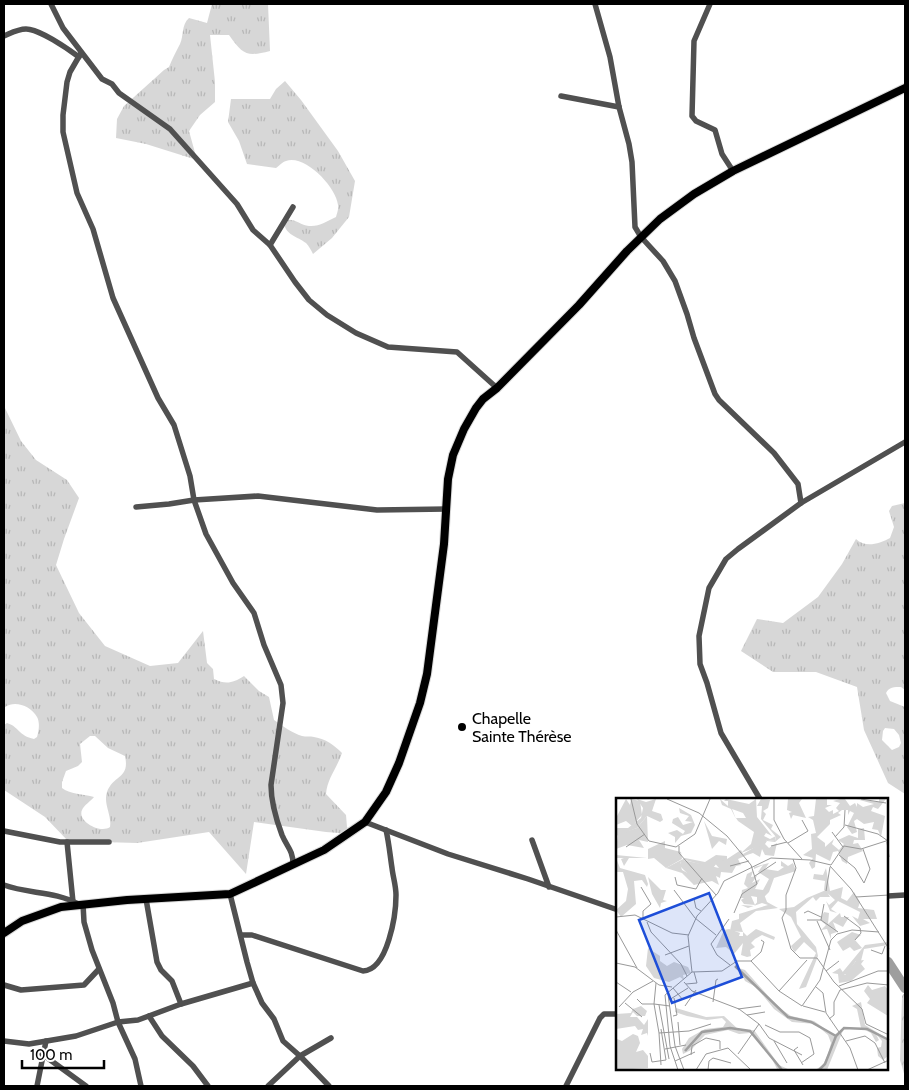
<svg xmlns="http://www.w3.org/2000/svg" width="909" height="1090" font-family="Cabin,sans-serif">
	<defs>
		<pattern id="grass-tufts" width="24" height="20" patternUnits="userSpaceOnUse" patternTransform="scale(1.25)"><rect width="24" height="20" fill="#d7d7d7"/><path d="M3 7l-1-3M5 7V3M7 7l1-3M15 17l-1-3M17 17v-4M19 17l1-3" fill="none" stroke="#b7b7b7"/></pattern>
		<pattern id="forest-crowns" width="20" height="18" patternUnits="userSpaceOnUse" patternTransform="scale(1.25)"><rect width="20" height="18" fill="#d7d7d7"/><path d="M2 6a3 3 0 1 1 6 0M12 15a3 3 0 1 1 6 0" fill="none" stroke="#b7b7b7"/></pattern>
	</defs>
	<rect width="100%" height="100%" fill="#fff"/>
	<g fill="url(#grass-tufts)" fill-rule="evenodd">
		<path d="M212,4H268L270,51C247,57 243,55 229,35H210L215,82V102L200,115L189,131L197,160L146,144L116,138L117,119L124,106L164,70L169,67C172,59 176,52 180,44C184,36 181,25 189,18L207,23Z"/>
		<path d="M285,81L301,100L338,151L355,181L349,217L332,238L313,254C311,250 309,246 306,243C297,236 282,234 285,220C295,218 300,225 309,226C319,227 327,221 336,217C337,213 339,208 338,205C336,187 305,154 286,161C282,162 279,166 276,168L247,164L239,141L228,122L231,99H270L276,89Z"/>
		<path d="M4,406L21,441L36,460L67,480L79,498L64,539L56,565L79,613L105,646L150,666L178,663L203,631L207,663L213,669L214,679C226,685 233,683 244,676L259,691L269,697L274,720C283,726 292,733 302,736C306,737 310,736 314,737C326,739 334,745 342,753C337,768 327,779 326,794L346,815L347,827L352,834L326,832L254,822L246,874L209,832L137,843L68,841L45,817L4,790V725L7,723C18,726 19,736 34,739L37,737C39,731 40,722 37,717C31,706 15,700 5,707L4,706ZM90,736H95L108,748L125,756C130,779 114,774 107,792C103,804 112,815 110,827C100,834 77,821 82,810C84,805 91,801 94,797C84,794 69,794 62,788V782L66,771L78,766L82,762L80,744Z"/>
		<path d="M905,503V664H904L905,666V690L901,687C894,687 889,687 886,693L890,701L905,707V794L888,783L864,730L857,687L816,672H773L741,651L757,619L783,623L818,597L842,564L856,539C865,548 879,544 890,538L894,527L889,511L892,506ZM885,728L894,729L899,735L901,743L899,747L892,750L882,740L883,731Z"/>
	</g>
	<polygon fill="url(#forest-crowns)" points="905,992 905,1077 900,1060 902,996"/>
	<g fill="none" stroke-linecap="round" stroke-linejoin="round">
		<polyline stroke="#9e9e9e" stroke-width="10" points="888,962 905,988"/>
		<defs>
			<polyline id="major" points="4,933 22,921 61,907 127,900 230,894 324,850 365,822 386,792 399,763 420,703 427,674 444,544 448,479 453,455 464,429 476,408 483,399 497,388 579,305 627,251 660,219 694,194 733,171 905,88"/>
		</defs>
		<use href="#major" stroke="#dbdbdb" stroke-width="10"/>
		<g stroke="#505050" stroke-width="5.5">
			<polyline points="51,4 63,28 102,79 112,84 119,93 170,129 237,204 253,230 270,245 295,282 309,300 327,315 356,333 388,347 457,352 497,388"/>
			<polyline points="595,4 610,57 619,107 629,144 632,162 635,227 641,237 663,261 675,281 687,314 694,338 715,394 719,400 774,453 798,484 801,503"/>
			<polyline points="710,4 694,41 692,116 696,121 715,130 722,154 733,171"/>
			<path d="M4,36C11,33 18,29 26,29C39,29 68,49 79,57"/>
			<path d="M81,53L70,72L67,82L63,115V132L77,193L93,229L113,298L158,398L174,425L190,476L194,500L206,534L233,583L254,613L264,645L281,685L283,703L271,785C271,802 276,819 282,835C287,847 293,850 293,864"/>
			<polyline points="561,96 619,107"/>
			<polyline points="270,245 293,207"/>
			<polyline points="136,507 169,504 194,500 258,496 377,510 447,509"/>
			<polyline points="760,799 721,733 707,683 700,664 699,636 709,588 726,559 738,549 801,503 905,442"/>
			<polyline points="365,822 448,854 528,879 618,910"/>
			<polyline points="4,831 60,842 109,842"/>
			<polyline points="532,840 549,887"/>
			<polyline points="67,842 73,902"/>
			<path d="M4,885C28,894 55,891 78,904"/>
			<polyline points="230,894 247,962 253,983 262,1003 274,1019 283,1041 300,1056 329,1086"/>
			<polyline points="888,896 905,895"/>
			<polyline points="146,899 157,962 161,970 172,981 181,1004"/>
			<polyline points="83,904 84,922 92,950 113,1003 118,1022 135,1059 141,1086"/>
			<path d="M241,935H252L363,971C388,970 396,914 396,895C396,886 393,877 392,868C390,855 389,843 386,830"/>
			<polyline points="4,985 21,990 84,985 99,969"/>
			<polyline points="149,1016 162,1036 193,1066 208,1086"/>
			<polyline points="4,1041 29,1044 76,1036 118,1022 138,1020 181,1004 253,983"/>
			<polyline points="42,1054 86,1086"/>
			<polyline points="37,1086 46,1041"/>
			<polyline points="268,1086 300,1056 331,1038"/>
			<polyline points="566,1086 600,1018 604,1014 618,1014"/>
		</g>
		<use href="#major" stroke="#000" stroke-width="8"/>
	</g>
	<circle fill="#000" stroke="#fff" stroke-width="2" cx="462" cy="727" r="5"/>
	<g text-anchor="middle" stroke-width="5" stroke-linejoin="round" paint-order="stroke">
		<g font-size="16" fill="#000" stroke="#fff" text-anchor="start">
			<text x="472" y="724">Chapelle<tspan x="472" dy="18">Sainte Thérèse</tspan></text>
		</g>
	</g>
	<g transform="translate(616 798)">
		<rect width="272" height="272" fill="#fff"/>
		<path d="M10,1L14,7L15,1L24,3L26,17L16,28L10,23L0,27V20ZM145,1L154,2L152,10L147,13L150,16L147,22L157,27L155,31L165,39L159,44L151,43L149,46L153,50L161,45L158,58L149,57L146,51L144,59L137,55L131,57L122,61L125,67L120,68L116,75L105,74L104,80L100,78L103,87L96,83L78,87L74,78L63,67L67,62L103,70L96,62L111,61L125,52L127,56L151,42L159,43L160,39L145,21L146,8H141ZM172,1H186L183,5L190,20L177,17L175,21L173,15L176,14L171,12ZM200,1H211V7H216L209,10L213,14L217,12V16L223,13L220,10L224,5L217,3L224,1H217H229L234,8L239,5L241,9V5L247,9L258,6L240,1L263,4V1H270L262,11L257,9L255,13L269,18L265,39L262,32L256,31L258,24L248,26L241,21L238,23L241,34L236,36L231,29L238,15L234,13L232,17V12H226L222,15L225,17L214,22V26L201,39L209,45V49L218,41L216,46L223,52L228,46L222,42L233,37L242,40V31L248,30L249,42H238L237,46L242,45L247,53L232,59L231,66L226,63L222,53L217,54L214,63L200,56L199,69L196,71L193,65L197,60L187,57L196,51L195,36L200,35L197,22L192,19L198,18ZM63,10L75,17L79,27L75,35L65,38L59,45V39L52,35L61,32L67,36L69,33L56,25L57,21L62,19L67,27L77,24L69,23L73,18L64,15ZM31,18L32,44L23,42L28,50L11,47L0,51L2,36L21,30ZM88,23L96,38L111,41L110,47L103,43L96,51ZM49,43V50L65,54L66,61L50,70L38,60L32,61V51ZM165,63L172,68L177,65L180,73L158,80L153,94L141,106V99L135,98L139,107L128,106L125,102L128,100H125L126,92L132,90L128,86L131,76L137,73L135,79L141,78L136,85L144,81L139,91L147,92L153,81L142,74L147,67L138,71V69L153,65L149,71L162,73L168,69L165,68ZM210,70L214,93L227,89L225,100L231,103L238,94L244,104L242,110L258,112L261,121H247L254,125L244,128L236,118L242,121L244,114L222,103L215,111L221,115L214,113L210,103L213,107L219,102L208,92L209,83L197,81L198,76L207,77ZM32,79L45,92H50L47,102L51,103L45,105L44,110L36,96ZM208,114L213,115L212,126L224,115L225,119H233L227,129L217,124L221,134L215,136V141L211,131L205,132L210,127L204,122ZM113,131L124,135L123,138H127V134L131,138L140,131L159,139L158,142L146,137L139,141L135,145L139,149L134,152L135,158L131,159L125,157L127,145L118,156L110,149L100,150L108,132ZM236,134L245,137L239,142L246,150L238,153L234,149L227,153L221,144ZM32,150L44,158V163L51,168L58,164L72,169L75,175L67,177L68,182L64,179L53,184L38,180L30,168ZM248,162L245,166L249,171L235,183L223,185L222,176L216,175L224,170L229,177L240,163ZM252,187L256,192L269,188L272,192V218L251,205L254,201L248,193ZM18,208L17,211L25,208L31,213L29,218H21L17,214L14,219H21L28,227L32,221V238L31,235L25,237L27,231L22,232L19,228L0,231V216L15,215Z" fill="#d7d7d7"/>
		<path d="M21,1L30,4L40,1L36,13L45,16L47,22L44,24L31,18L21,30L0,38V30H12L25,20L27,10ZM104,1L112,8V3H108L110,1L133,6L140,1L141,19L156,38L150,35L148,38L154,41L160,38L159,43L151,42L146,47L125,55L135,46L138,34L122,23L120,20H130L127,15L116,11L120,21L115,11L106,7ZM0,57L31,60H13L8,68L5,61L8,60H0L4,70L29,77L32,86L31,89L26,82L18,83L20,106L5,119L0,112L10,103L12,91L7,74H0ZM100,57L111,58V61L110,63L97,62L101,65L97,70L69,62L64,65L66,72L79,79L78,87L66,75L50,70L69,60L89,64ZM210,92L214,99H204L200,103L197,99L180,114L181,126L200,149L202,158L190,189L183,191L200,155L188,144L179,154L177,152L175,148L185,139L175,119L163,111L178,109L191,100ZM148,96L151,104L162,110L140,113L124,125L127,134L114,133L116,123L123,121V116L152,107L146,105L132,110L125,107L138,108ZM272,144V147L248,151L244,167L241,168L240,163L231,176H225L249,147ZM123,170L129,172L162,209L175,218L198,223L218,237L228,230L211,272H199L207,267L212,256L215,245L212,237L199,226L176,224L158,211L140,189L129,183ZM245,204L249,227L272,241V258L267,262L262,258L261,250L265,249L266,243L260,236L263,242L260,244L255,235L245,230L241,211L236,208ZM60,210L90,219L108,218L124,233L138,232L163,267L174,272L161,271L153,255L134,235L123,236L112,232L89,237L75,252L67,256L66,251L73,240L89,231L107,229L110,224L106,220L91,222L71,218L59,214ZM17,236L22,238L24,245L20,254L27,252L32,258V270L0,272L1,241L6,243Z" fill="#d7d7d7"/>
		<path fill="none" stroke="#9e9e9e" stroke-width="2.5" d="M119,168L172,219L195,224L220,238M69,253L86,234L114,230L134,233L166,272M203,272L209,266L220,238L228,230L251,231L273,242"/>
		<path fill="none" stroke="#999" stroke-width="1" d="M15,1L21,26L33,43L60,49L79,36L94,1M51,1L83,15L111,38L135,67L141,86L126,96L118,115M158,1V22L168,41L186,61M245,1L270,5M229,27L262,36L272,43M216,34L227,49M219,39L228,29L229,12M271,44L273,59M172,45L192,33L186,22M63,48V55L100,97M155,48L171,44M10,49L29,36M223,57L239,70L248,85L254,71L247,51M177,61L180,70L170,97V112L166,120L175,151L184,160H201L218,184L246,211L250,226L273,237M114,68L133,63M214,68L235,91L273,151M139,78L160,64M59,79L61,87L80,91L86,80M25,89L35,106L27,113V120M58,92L79,120L100,137M210,93L214,69M240,99L273,97M78,101L80,110L85,113M188,115L192,113L205,119M228,118L244,130L245,135L239,142M0,119L19,117L56,135L73,137M113,121L95,146L101,157L114,167M191,122H205L208,106M205,122L222,134M201,123L214,152M31,124L35,134L65,166L71,178M0,132L21,170M255,152L266,156L269,148M49,157L73,148M135,163L145,154L148,144L145,142M0,165L19,169L43,187L56,189M210,173L223,163M76,174L106,173L121,163H135L163,193L186,208L204,182L215,142L221,136L236,132L263,134M0,184L15,194M68,184L76,193L123,211L143,226L153,240L186,257M70,186L81,185L78,174M223,188L262,173H273M200,189L207,195L210,215L234,250L242,272M57,190L67,202M163,193L191,162M52,196L59,248L68,272M21,201L26,206H38L40,185M53,202L72,190M97,204L100,182L102,181M9,205L26,219M43,207L53,261M54,208L38,206L43,235L73,233L95,226M69,208L80,192M187,208L209,214M3,209L17,194L37,183M122,211L145,208M131,217L149,214M57,218L61,217L58,200M213,221L218,217V204L224,192L251,185L273,187M62,224L64,247M149,227L164,234H183L194,240L198,256L185,265M43,235L45,267M158,243L171,265M230,243L249,238L259,245L269,265M182,249L178,252L187,267M49,251L70,247M34,255L36,264L50,262L45,231M122,256L143,226M75,257L76,248L90,240L104,243V251M59,263L79,254M62,272L54,248L49,197L76,174L72,138L81,118L102,95L108,83L155,60L194,62L215,67L228,48L245,51L273,42M80,272L90,256L112,250L135,272M92,272L93,263L97,260L115,265M251,272L273,262"/>
		<path fill="#1d4ed8" fill-opacity="0.15" stroke="#1d4ed8" stroke-width="2.5" d="M93,95L126,179L56,205L23,122Z"/>
		<rect width="272" height="272" fill="none" stroke="#000" stroke-width="2.5"/>
	</g>
	<rect width="909" height="1090" fill="none" stroke="#000000" stroke-width="10"/>
	<path d="M22 1060v8h82v-8" fill="none" stroke="#000000" stroke-width="2.5"/>
	<text x="30" y="1060" font-size="15" fill="#000000" stroke="#ffffff" stroke-width="4" paint-order="stroke">100 m</text>
</svg>
